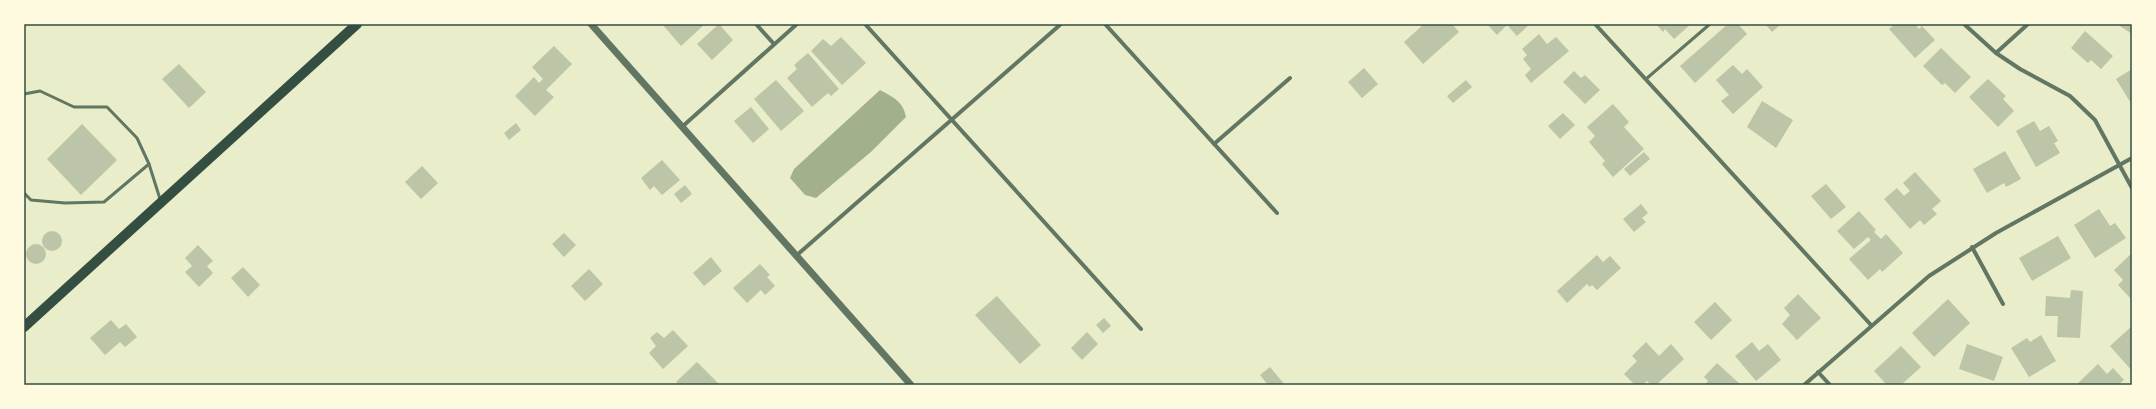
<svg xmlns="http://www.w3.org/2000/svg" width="2156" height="409" font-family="Overpass,sans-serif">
	<rect width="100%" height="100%" fill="#e9edc9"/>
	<path fill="#a3b18a" d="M880,90C893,97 903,101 906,117L872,151L816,198L805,195L790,178L794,169Z"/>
	<g fill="#bcc5a7">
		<polygon points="662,24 705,24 681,46"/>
		<polygon points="719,24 733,40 712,60 697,44"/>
		<polygon points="1424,24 1452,24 1459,32 1423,64 1404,42"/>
		<polygon points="1487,24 1530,24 1517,36 1507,25 1497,35"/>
		<polygon points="1656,24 1691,24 1674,39 1665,29 1663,32"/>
		<polygon points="1728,24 1738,24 1747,34 1695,83 1680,66"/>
		<polygon points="1765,24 1781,24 1772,32"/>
		<polygon points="1895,24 1915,24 1919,29 1922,26 1935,40 1915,58 1889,29"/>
		<polygon points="2117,24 2132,24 2132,34"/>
		<polygon points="2085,31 2113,56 2101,69 2091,60 2088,63 2071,48"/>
		<polygon points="1539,34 1547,44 1556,37 1569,51 1531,83 1525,75 1531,69 1523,59 1527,55 1522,49"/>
		<polygon points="841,37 866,63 842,85 811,51 823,39 831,46"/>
		<polygon points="554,46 572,64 546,90 554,97 535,116 515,96 534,77 539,83 543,79 532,67"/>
		<polygon points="1941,48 1971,77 1955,93 1945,83 1942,85 1923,66"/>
		<polygon points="808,53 839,89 831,96 828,93 812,107 787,78 797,69 794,65"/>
		<polygon points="179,64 206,92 189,108 162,79"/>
		<polygon points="1733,65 1742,74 1747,69 1763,87 1733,114 1721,101 1729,95 1716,80"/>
		<polygon points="1364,68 1378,84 1362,98 1348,82"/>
		<polygon points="2132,69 2132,105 2116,79"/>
		<polygon points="1574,71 1581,78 1585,75 1600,90 1585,104 1563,82"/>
		<polygon points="1988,79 2006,96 2003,99 2014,111 1998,127 1969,97"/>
		<polygon points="776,80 804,111 781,131 754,99"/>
		<polygon points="1466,80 1472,87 1453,103 1447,96"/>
		<polygon points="1762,101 1793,120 1776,148 1747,127"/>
		<polygon points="1613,104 1629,122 1624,127 1644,149 1613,177 1602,164 1605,161 1589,142 1595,136 1587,127"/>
		<polygon points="751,107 769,129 753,143 734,121"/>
		<polygon points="1563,113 1575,125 1560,139 1548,126"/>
		<polygon points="2034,121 2040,131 2049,126 2058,141 2054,143 2060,153 2036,167 2016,131"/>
		<polygon points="516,123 521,130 509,140 504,133"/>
		<polygon points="82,124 117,160 81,195 47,159"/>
		<polygon points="2005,151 2021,179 2006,187 2004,183 1987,193 1973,169"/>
		<polygon points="1644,152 1650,159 1630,176 1624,169"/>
		<polygon points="662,160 680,180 662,195 654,186 650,190 641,178"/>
		<polygon points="422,166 438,183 421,199 405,182"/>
		<polygon points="1915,172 1941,201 1932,209 1937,214 1924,225 1920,220 1910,229 1884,199 1897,188 1904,196 1910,191 1903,183"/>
		<polygon points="1826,184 1846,207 1831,219 1811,196"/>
		<polygon points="685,185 692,194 681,203 674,194"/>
		<polygon points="1641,204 1648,213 1642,218 1646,222 1634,232 1623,219"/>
		<polygon points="2099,209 2110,226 2115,223 2126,238 2095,258 2074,225"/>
		<polygon points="1859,211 1876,230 1874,232 1881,239 1886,234 1903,253 1882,272 1880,269 1868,280 1849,259 1871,240 1868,237 1854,249 1837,231"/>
		<circle cx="52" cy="241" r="10"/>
		<polygon points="564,233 576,245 564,257 552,244"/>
		<polygon points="2058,236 2071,258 2032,281 2019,258"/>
		<circle cx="36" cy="254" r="10"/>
		<polygon points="198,245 213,261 207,266 213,273 199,287 185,272 192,266 185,258"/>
		<polygon points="2132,253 2132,300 2118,285 2123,280 2114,270"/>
		<polygon points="1597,255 1603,262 1610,256 1621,268 1597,290 1592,285 1590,287 1587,284 1567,303 1557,291"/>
		<polygon points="711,257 722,271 704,286 693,273"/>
		<polygon points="760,264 770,275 767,277 775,286 765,295 761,290 747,303 733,288"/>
		<polygon points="243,267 260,285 248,297 231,278"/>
		<polygon points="589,269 603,284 585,301 571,286"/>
		<polygon points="2071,290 2083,291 2080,338 2057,337 2058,316 2045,316 2046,296 2070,298"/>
		<polygon points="1798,294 1821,318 1797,340 1782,324 1790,315 1784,308"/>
		<polygon points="997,296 1041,345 1020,364 975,315"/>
		<polygon points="1948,299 1970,323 1934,357 1912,333"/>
		<polygon points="1715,302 1732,320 1711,340 1694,322"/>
		<polygon points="1104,318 1111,326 1103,333 1096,325"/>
		<polygon points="111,320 119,329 126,324 137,337 125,347 120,342 105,355 90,338"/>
		<polygon points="2132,326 2132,371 2110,346"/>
		<polygon points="673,330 688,346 663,369 649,353 656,346 650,338 657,332 664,338"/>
		<polygon points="1087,332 1098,344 1082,360 1071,348"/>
		<polygon points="2041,335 2056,361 2029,377 2011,348 2027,338 2030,342"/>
		<polygon points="1646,342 1659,356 1671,344 1684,359 1656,385 1651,385 1647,381 1643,385 1635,385 1624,374 1637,361 1632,356"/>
		<polygon points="1752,342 1759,351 1768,344 1781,360 1756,381 1735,356"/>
		<polygon points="1967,344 2003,357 1994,381 1959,369"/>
		<polygon points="1901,346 1921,367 1901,385 1887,385 1874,371"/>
		<polygon points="697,362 720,385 680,385 676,382"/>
		<polygon points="1717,363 1741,385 1705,385 1708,381 1704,377"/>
		<polygon points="2098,364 2107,374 2113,368 2124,380 2118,385 2076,385"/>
		<polygon points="1270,367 1285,385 1268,385 1260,375"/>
	</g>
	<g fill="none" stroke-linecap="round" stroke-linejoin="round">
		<g stroke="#617663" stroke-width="3">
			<polyline points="1646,79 1710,24"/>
			<polyline points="24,94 40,91 74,107 107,107 137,138 149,164 160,199"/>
			<polyline points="24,193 31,200 65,203 104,202 149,164"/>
		</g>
		<g stroke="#617663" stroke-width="4">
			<polyline points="756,24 774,44"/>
			<polyline points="865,24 1141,329"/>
			<polyline points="1105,24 1277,213"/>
			<polyline points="1595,24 1871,325"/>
			<polyline points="1964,24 1996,53 2020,69 2070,96 2095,120 2132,188"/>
			<polyline points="1996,53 2028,24"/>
			<polyline points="683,126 797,24"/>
			<polyline points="1214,144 1290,78"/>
			<polyline points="1972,247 2003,304"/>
			<polyline points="797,255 1061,24"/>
			<polyline points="1818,372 1830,385"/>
			<polyline points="1804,385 1929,276 1996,233 2132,158"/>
		</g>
		<polyline stroke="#617663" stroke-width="7" points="591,24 911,385"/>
		<polyline stroke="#344e41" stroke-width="10" points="24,327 357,24"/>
	</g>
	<rect width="2156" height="409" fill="none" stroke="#fefae0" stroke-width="50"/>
	<rect x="25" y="25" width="2106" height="359" fill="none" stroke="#344e41" stroke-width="1.5"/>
</svg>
